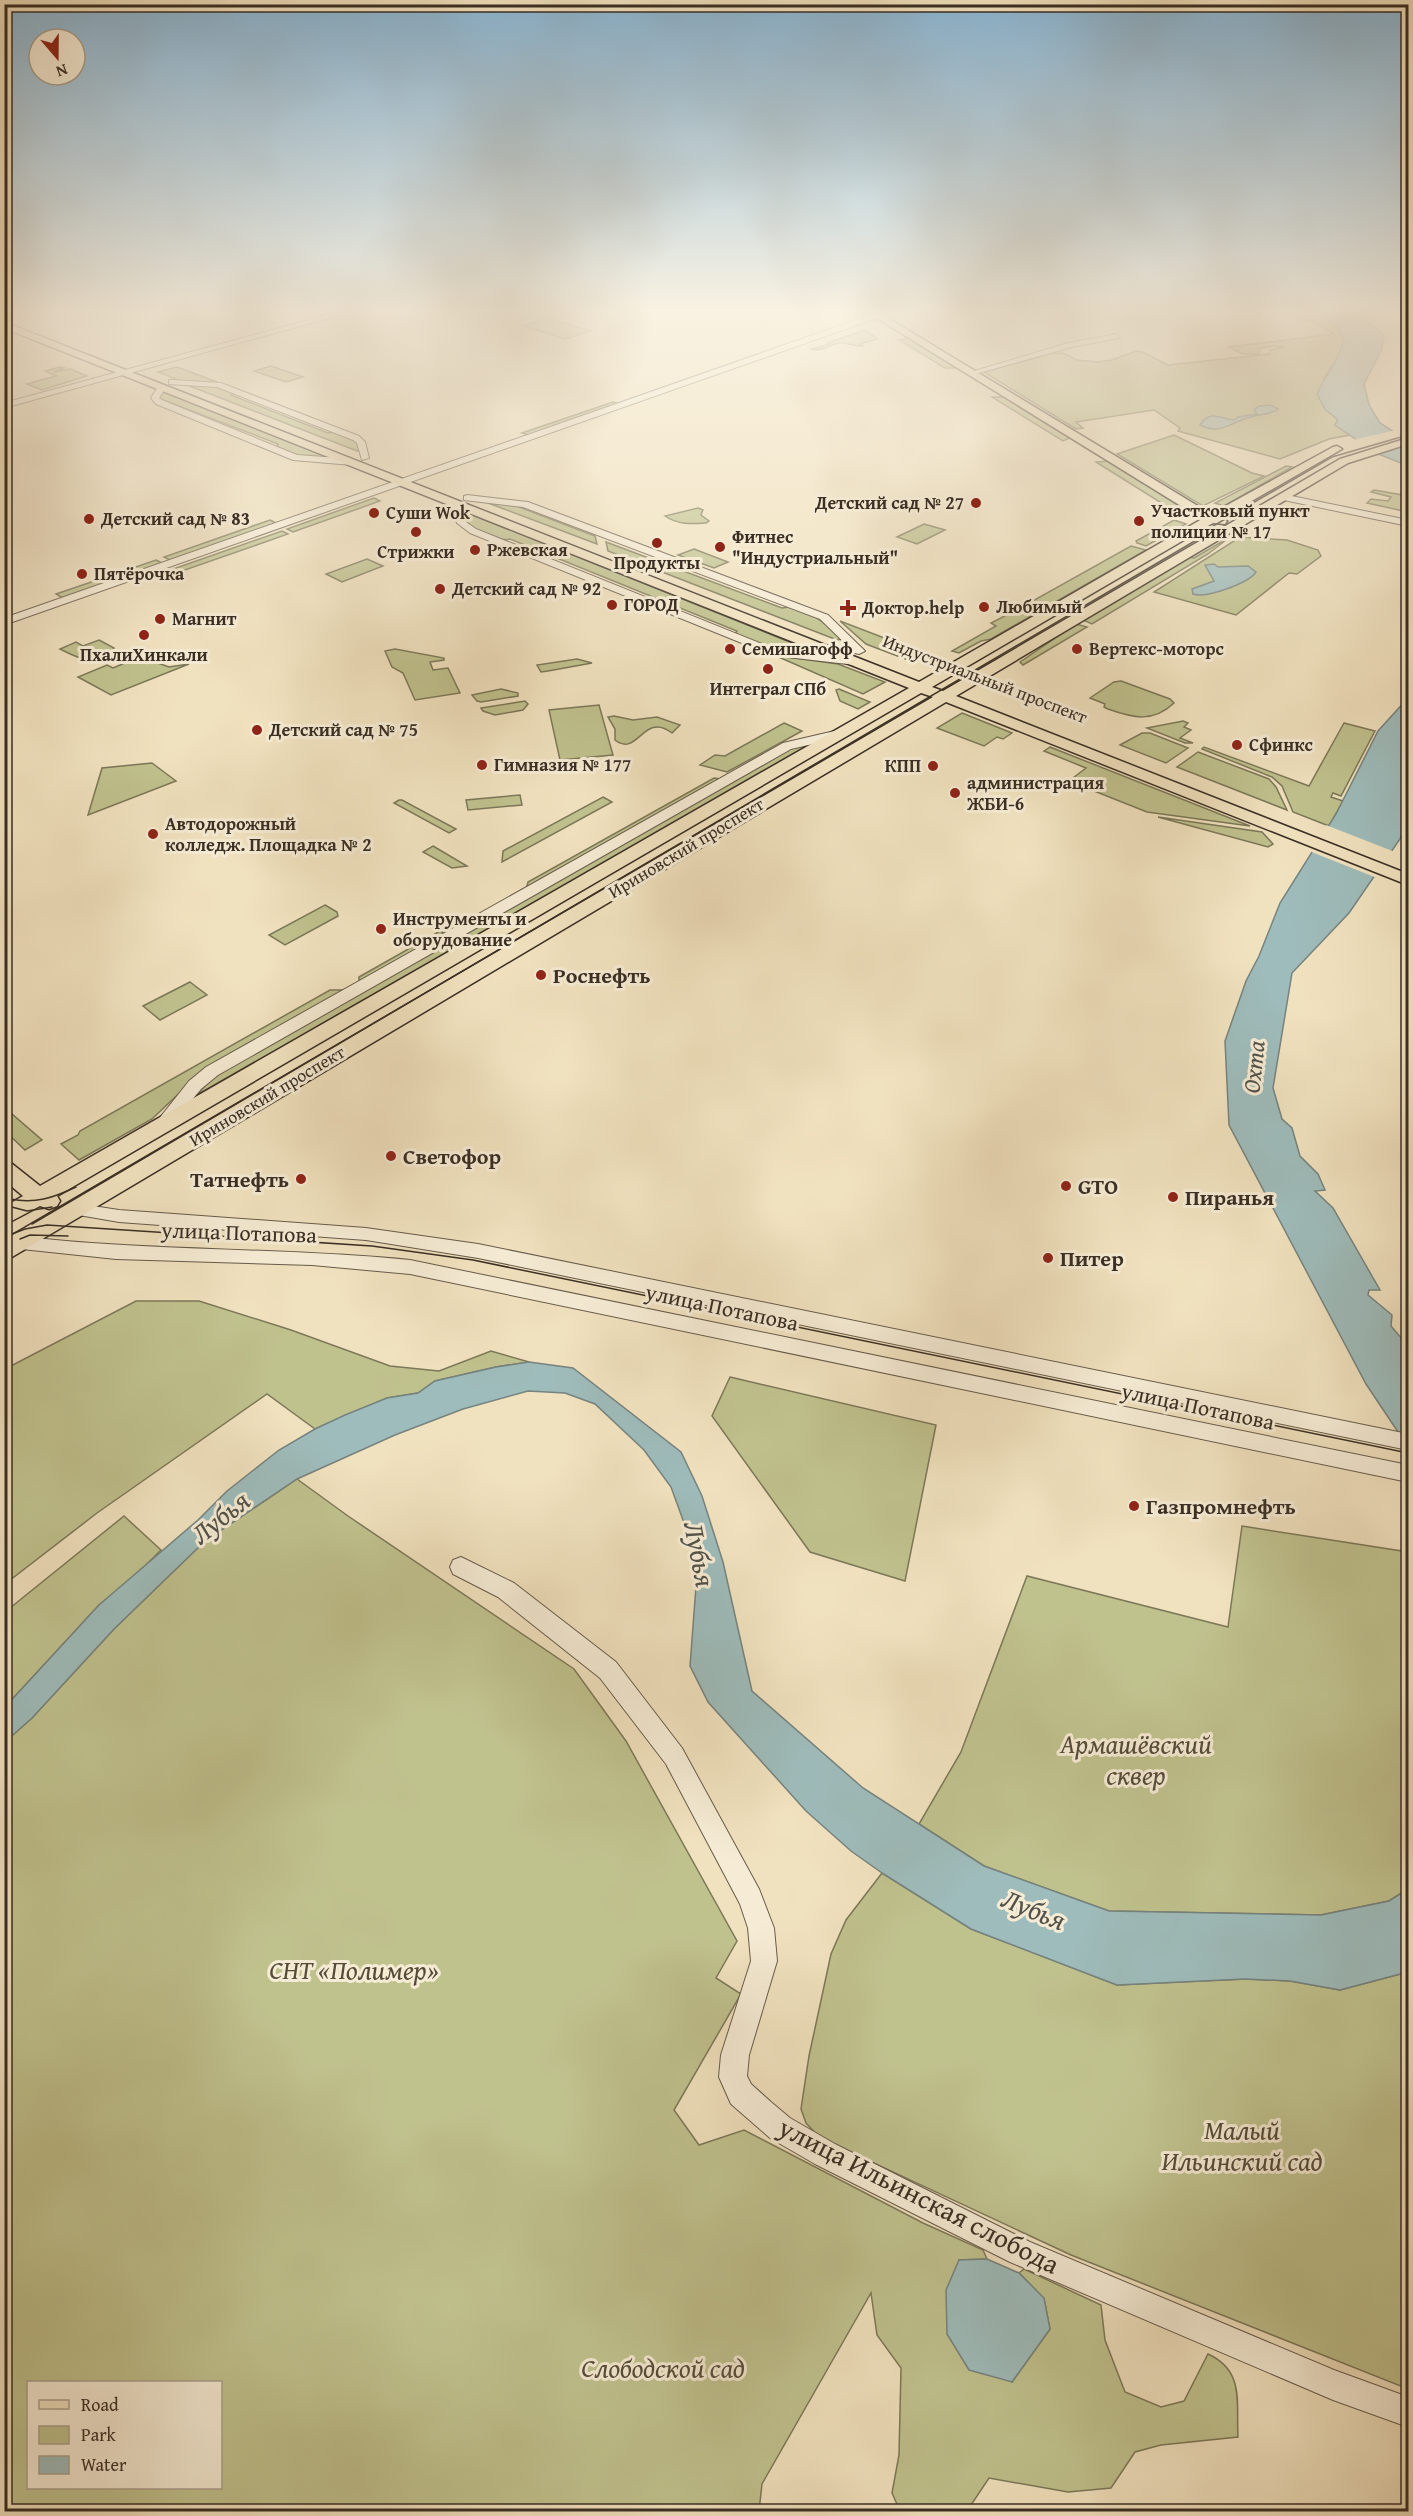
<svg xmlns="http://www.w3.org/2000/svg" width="1413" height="2516" font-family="'Gentium Book Plus',serif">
	<rect width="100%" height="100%" fill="#f1e2bf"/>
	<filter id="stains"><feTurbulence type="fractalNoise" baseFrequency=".00333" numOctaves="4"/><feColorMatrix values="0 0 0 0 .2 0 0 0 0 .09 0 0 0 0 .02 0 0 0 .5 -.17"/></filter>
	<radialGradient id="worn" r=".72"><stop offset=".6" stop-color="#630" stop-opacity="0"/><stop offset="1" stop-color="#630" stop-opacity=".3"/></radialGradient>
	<g fill="#c0c28e" stroke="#7c7859" stroke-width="1.5" fill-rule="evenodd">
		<path d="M1275,309C1309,309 1326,306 1344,340L1341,353L1324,378L1325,409L1338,420L1335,425L1350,435L1329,439L1280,459L1178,431L1180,428L1154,410L1076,422L1083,428L1076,429L984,372L1049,354L1063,353L1077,360L1097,362L1112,360L1136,351L1143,352L1168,365L1269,354L1270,350L1284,347L1275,346L1260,348L1259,354H1243L1229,347L1334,334L1318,324Z"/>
		<polygon points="548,318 591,331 565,339 523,326"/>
		<path d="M864,330L878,339L859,344L864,346C856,347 847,342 840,343C829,345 822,352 811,349L831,344L828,343Z"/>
		<polygon points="911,338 959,368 945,368 899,340"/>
		<polygon points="271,366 303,377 286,382 254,371"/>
		<polygon points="60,367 64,368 54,372 70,369 87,376 42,390 27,384 56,376 45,371"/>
		<polygon points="177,367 217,382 181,381 158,372"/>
		<polygon points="187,385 213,385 234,393 231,395 328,433 336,432 357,442 360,450 357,451"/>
		<polygon points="161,392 166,392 335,459 299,457 277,447 278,444 158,398"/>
		<polygon points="992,397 1006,397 1072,437 1063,441"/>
		<polygon points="613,402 619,404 529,435 522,433"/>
		<polygon points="1174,435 1252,473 1264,476 1203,506 1117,454"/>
		<polygon points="1110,461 1188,509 1179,514 1096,462"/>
		<polygon points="1286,466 1292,467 1224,506 1215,503"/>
		<polygon points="1374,490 1408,496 1408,512 1367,503 1371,499 1388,501 1391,497 1371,492"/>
		<polygon points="374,498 380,501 293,532 287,529"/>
		<polygon points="488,503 514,505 595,536 597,544"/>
		<path d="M698,508L703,510L701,515L709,521L706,523C692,524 678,525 665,516Z"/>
		<path d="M464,513H468L822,655L773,649L735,634L737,631L510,539C496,542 477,531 466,522Z"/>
		<polygon points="270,520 278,524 172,561 164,557"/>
		<polygon points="1174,520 1186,524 1146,546 1137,543 1136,541"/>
		<polygon points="924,524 945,530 917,544 897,537"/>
		<polygon points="282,531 288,534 162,578 156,575"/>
		<polygon points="1230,537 1208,554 1092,624 1083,620 1189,557 1194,558"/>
		<polygon points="1240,537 1287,540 1318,550 1321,556 1297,574 1289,573 1236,615 1154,592"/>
		<path d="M606,542L782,608C802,603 828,625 842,639L837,640L608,551Z"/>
		<polygon points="1131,546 1146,550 1045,608 1029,603"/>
		<polygon points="694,549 728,562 714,568 678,555"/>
		<polygon points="367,559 383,566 342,582 326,574"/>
		<polygon points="156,560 164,564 64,599 56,594"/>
		<polygon points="1022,607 1038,612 991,639 981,641 959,653 952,651 996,626 991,623"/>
		<polygon points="840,621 926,654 913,662 866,644"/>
		<polygon points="1076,624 1087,627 1023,665 1020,662"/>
		<path d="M99,640L114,648C99,670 78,658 60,649L76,642L83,646Z"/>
		<polygon points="395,649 444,658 444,660 430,662 433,670 448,668 460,693 415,700 403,673 392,667 385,651"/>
		<polygon points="774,655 838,664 885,682 863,694"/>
		<polygon points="138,656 169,667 189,664 111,695 78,677 107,665 113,668 125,663 121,660"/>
		<polygon points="577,659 592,663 548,671 541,672 537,665"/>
		<path d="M1121,681L1170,699L1174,703C1153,723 1133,718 1108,709L1104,707L1105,704L1090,698L1114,682Z"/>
		<polygon points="501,689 518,693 518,696 481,702 477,701 472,695"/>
		<polygon points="839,689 870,702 858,709 840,701 836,690"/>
		<polygon points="525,701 528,704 523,710 495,715 483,711 481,708"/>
		<polygon points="599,705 613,755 560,760 549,710"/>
		<polygon points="962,713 1012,733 1003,739 997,737 984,746 937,728"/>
		<path d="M614,716L633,720L657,717L680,725L672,733C643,711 638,758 615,740V729L608,717Z"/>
		<polygon points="1183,721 1188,723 1184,727 1191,730 1180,738 1193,743 1185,743 1147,728"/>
		<polygon points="784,723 802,731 727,772 700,765 715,755 725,756"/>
		<polygon points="1344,723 1375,731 1341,796 1333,793 1331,797 1343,801 1329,826 1293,812 1282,786 1272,777 1202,749 1204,747 1309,786"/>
		<polygon points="1142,733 1150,733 1188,748 1166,763 1120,745"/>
		<polygon points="804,746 805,748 195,1096 216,1075 791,748"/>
		<polygon points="1050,747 1250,826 1147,812 1069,781 1086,768 1044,751"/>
		<polygon points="1198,752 1269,779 1276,787 1287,810 1177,767"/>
		<polygon points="152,763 176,781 88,815 102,768"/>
		<polygon points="714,778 720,779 529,887 527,886 528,882"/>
		<polygon points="520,795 522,805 468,810 466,800"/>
		<polygon points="603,797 612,802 502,862 503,851"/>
		<polygon points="399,800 402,800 456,829 449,833 394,803"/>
		<polygon points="1158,817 1262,832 1273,844 1268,847"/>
		<polygon points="433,846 467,866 452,868 423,852"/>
		<polygon points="325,905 337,912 338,916 285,945 269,935"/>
		<polygon points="440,931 445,934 361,982 359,981 359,977"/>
		<polygon points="190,982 207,995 160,1020 143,1006"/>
		<polygon points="330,990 345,990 189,1084 152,1119 79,1160 61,1144 78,1135 80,1131"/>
		<polygon points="4,1108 5,1108 42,1140 25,1150 5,1131"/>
		<polygon points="136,1301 199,1301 291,1330 390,1366 439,1371 491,1351 529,1362 496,1367 435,1381 418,1393 387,1398 315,1429 267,1394 97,1513 5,1584 5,1369"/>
		<polygon points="730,1377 936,1425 905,1581 810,1552 712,1416"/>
		<path d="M297,1479L348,1516L574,1669L626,1741L737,1941L716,1978L741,1994L674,2110L699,2145L744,2130L923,2223L983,2250L987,2259L959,2260L1012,2382L1050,2329L1044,2299L1019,2273L1024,2269L1101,2305L1105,2340L1125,2392L1161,2407L1184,2401L1208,2354C1245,2371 1236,2402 1238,2437L1161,2445L1135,2452L1111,2488L1068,2492L989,2478L967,2511H900L892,2493L899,2455L901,2368L877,2335L871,2293L762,2484L759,2511H5L4,1742L32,1718L114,1629L205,1541ZM28,2382H220V2488H28Z"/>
		<polygon points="124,1516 161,1550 126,1585 99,1605 5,1707 5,1612"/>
		<polygon points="1242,1526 1408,1552 1408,1889 1389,1901 1321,1915 1109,1911 984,1866 919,1824 961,1752 1027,1576 1228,1627"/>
		<polygon points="882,1873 971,1929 1117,1985 1245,1979 1290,1981 1340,1990 1408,1972 1408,2389 1071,2255 820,2138 806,2123 801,2109 809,2056 831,1954 846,1920"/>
	</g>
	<g fill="#9ebcbb" stroke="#76837f" stroke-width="1.5">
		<path d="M1314,309C1356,309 1353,308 1384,336L1381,351L1364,384L1369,405L1380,423L1408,441V466L1376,453L1335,425L1338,420L1325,409L1317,394C1325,376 1339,360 1344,340L1336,325Z"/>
		<path d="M1270,405L1278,409C1270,415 1260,414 1251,417C1232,421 1221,436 1200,425C1210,409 1220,419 1234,420L1238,417L1257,414L1254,410L1259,406Z"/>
		<path d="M1214,564L1218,567L1248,566L1256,572C1249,583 1205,599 1193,594L1192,589L1214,581L1205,565Z"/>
		<polygon points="1408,698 1408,819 1400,839 1349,913 1292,973 1273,1088 1282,1119 1292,1128 1300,1156 1318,1174 1325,1190 1315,1191 1333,1208 1380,1290 1369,1290 1368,1295 1392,1315 1391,1326 1402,1339 1408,1343 1408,1447 1366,1384 1229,1125 1225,1041 1246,981 1259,956 1280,903 1336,814 1378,731"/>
		<polygon points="529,1362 573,1368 681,1452 702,1496 723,1562 752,1691 863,1788 984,1866 1109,1911 1321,1915 1389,1901 1408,1889 1408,1972 1340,1990 1290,1981 1245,1979 1117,1985 971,1929 882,1873 851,1851 806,1811 708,1702 690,1666 697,1573 691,1542 671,1487 644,1450 595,1404 565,1393 528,1391 463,1409 395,1435 297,1479 205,1541 114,1629 32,1718 5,1742 5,1707 99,1605 198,1520 227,1491 279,1450 315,1429 345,1415 387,1398 418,1393 435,1381 496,1367"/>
		<polygon points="987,2259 1019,2273 1044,2298 1050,2329 1012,2382 969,2370 947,2334 946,2290 959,2260"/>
	</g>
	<g fill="#f1e2bf">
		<polygon points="1396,430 1408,437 1408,446 1375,454 1353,440"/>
		<polygon points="1326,825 1395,852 1377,878 1309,851"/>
	</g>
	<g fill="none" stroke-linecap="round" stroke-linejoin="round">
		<defs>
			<g id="minor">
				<polygon points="349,309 362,309 4,408 4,403"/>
				<polygon points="917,309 944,309 877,318 4,625 4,618 873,314"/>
				<polygon points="1116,334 1119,338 1072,347 975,374 971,372 1068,343"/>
				<polygon points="172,380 221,383 359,436 365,442 369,458 362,460 357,443 353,440 217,387 169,384 169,380"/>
				<polygon points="159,385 166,387 159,398 162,400 297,455 352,459 356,462 352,465 293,460 156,404 151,398"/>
				<polygon points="1282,494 1408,520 1408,526 1279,499 1279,495"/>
				<polygon points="467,495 528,502 828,615 865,651 859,654 855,653 820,619 523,507 464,500 464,496"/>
				<polygon points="450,500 456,500 466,522 476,529 767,646 780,650 856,659 862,662 856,665 778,656 759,650 470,533 457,523 448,502"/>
				<polygon points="839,730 843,731 843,737 791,749 218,1075 201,1089 168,1129 156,1129 154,1125 189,1081 206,1067 783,743"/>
				<polygon points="73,1203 119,1210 366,1228 478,1244 1408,1434 1408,1450 478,1258 366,1240 119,1222 67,1213 64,1209 67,1205"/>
				<path d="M18,1236C148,1252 280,1247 410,1260L1408,1465V1482L410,1274L312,1265L116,1259L12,1248L9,1243L12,1238Z"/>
				<polygon points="461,1557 514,1583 616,1662 682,1748 759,1889 774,1928 777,1961 749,2055 747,2076 751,2084 771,2102 790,2118 835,2144 1030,2242 1334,2370 1408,2397 1408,2427 1333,2400 1010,2262 815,2164 770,2138 731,2104 719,2077 721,2055 751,1961 748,1928 740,1904 666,1764 600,1678 498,1597 453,1574 450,1567 453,1560"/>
			</g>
			<polygon id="major" points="862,309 873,309 1211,514 1333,447 1337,446 1342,449 1222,518 1227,521 1225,524 1213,523 932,687 943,691 1340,459 1408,438 1408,444 1348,463 956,696 1408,874 1408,885 946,702 12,1257 4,1259 4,1240 933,697 921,693 57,1196 60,1201 57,1206 49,1209 40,1206 4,1225 4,1207 23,1196 4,1180 4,1161 11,1163 40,1186 909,688 4,328 4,322 919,682 1202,519"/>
		</defs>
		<use href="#minor" stroke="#675b4b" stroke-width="2"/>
		<use href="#major" stroke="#392e24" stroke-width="3"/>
		<use href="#minor" fill="#f6ecd5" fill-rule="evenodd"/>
		<use href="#major" fill="#f1e2bf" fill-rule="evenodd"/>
		<g stroke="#392e24" stroke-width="1.5">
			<polyline points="1196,536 1332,457 1408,435"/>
			<path d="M10,1199C35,1204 53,1198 76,1187"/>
			<polyline points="4,1205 27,1211 52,1207"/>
			<polyline points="4,1209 10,1219 4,1229"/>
			<polyline points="32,1224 1205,535"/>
			<polyline points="4,1237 25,1229 47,1225 372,1246 473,1260 1408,1453"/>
			<polyline points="20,1239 30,1235 68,1236"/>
		</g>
	</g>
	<linearGradient id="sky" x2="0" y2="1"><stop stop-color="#8ab7d6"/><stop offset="0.47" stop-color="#f9f2e2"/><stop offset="1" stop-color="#f9f2e2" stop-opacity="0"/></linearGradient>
	<rect width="1413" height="662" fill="url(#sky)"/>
	<g fill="#8f2418" stroke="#f6ecd5" stroke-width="2">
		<circle cx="976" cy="503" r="6"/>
		<circle cx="374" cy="513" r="6"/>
		<circle cx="89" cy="519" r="6"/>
		<circle cx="1139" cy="521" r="6"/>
		<circle cx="416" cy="532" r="6"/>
		<circle cx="657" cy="543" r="6"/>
		<circle cx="720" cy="547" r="6"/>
		<circle cx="475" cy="550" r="6"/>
		<circle cx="82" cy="574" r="6"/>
		<circle cx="440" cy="589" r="6"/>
		<circle cx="612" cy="605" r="6"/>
		<circle cx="984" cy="607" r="6"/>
		<path d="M845 599h6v6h6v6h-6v6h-6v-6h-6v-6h6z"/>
		<circle cx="160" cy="619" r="6"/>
		<circle cx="144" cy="635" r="6"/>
		<circle cx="730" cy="649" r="6"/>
		<circle cx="1077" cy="649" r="6"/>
		<circle cx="768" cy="669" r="6"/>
		<circle cx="257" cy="730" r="6"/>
		<circle cx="1237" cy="745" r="6"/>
		<circle cx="482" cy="765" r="6"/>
		<circle cx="933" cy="766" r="6"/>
		<circle cx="955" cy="793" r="6"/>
		<circle cx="153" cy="834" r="6"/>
		<circle cx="381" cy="929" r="6"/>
		<circle cx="541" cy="975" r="6"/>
		<circle cx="391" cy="1156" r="6"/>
		<circle cx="301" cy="1179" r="6"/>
		<circle cx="1066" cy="1186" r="6"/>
		<circle cx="1173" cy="1197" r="6"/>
		<circle cx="1048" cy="1258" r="6"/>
		<circle cx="1134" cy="1506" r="6"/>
	</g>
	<g text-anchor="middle" stroke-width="6" stroke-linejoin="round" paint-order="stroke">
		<g font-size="18" font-weight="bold" fill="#392e24" stroke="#f6ecd5" text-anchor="start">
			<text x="964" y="509" text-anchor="end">Детский сад № 27</text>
			<text x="1151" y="517">Участковый пункт<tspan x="1151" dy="21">полиции № 17</tspan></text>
			<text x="386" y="519">Суши Wok</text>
			<text x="101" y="525">Детский сад № 83</text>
			<text x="732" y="543">Фитнес<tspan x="732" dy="21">"Индустриальный"</tspan></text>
			<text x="487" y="556">Ржевская</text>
			<text x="416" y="558" text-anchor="middle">Стрижки</text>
			<text x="657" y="569" text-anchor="middle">Продукты</text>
			<text x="94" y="580">Пятёрочка</text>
			<text x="452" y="595">Детский сад № 92</text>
			<text x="624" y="611">ГОРОД</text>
			<text x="996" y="613">Любимый</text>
			<text x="862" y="614">Доктор.help</text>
			<text x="172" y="625">Магнит</text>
			<text x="742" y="655">Семишагофф</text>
			<text x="1089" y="655">Вертекс-моторс</text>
			<text x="144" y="661" text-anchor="middle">ПхалиХинкали</text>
			<text x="768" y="695" text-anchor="middle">Интеграл СПб</text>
			<text x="269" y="736">Детский сад № 75</text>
			<text x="1249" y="751">Сфинкс</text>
			<text x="494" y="771">Гимназия № 177</text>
			<text x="921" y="772" text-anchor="end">КПП</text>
			<text x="967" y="789">администрация<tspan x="967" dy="21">ЖБИ-6</tspan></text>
			<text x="165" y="830">Автодорожный<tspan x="165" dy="21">колледж. Площадка № 2</tspan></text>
			<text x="393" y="925">Инструменты и<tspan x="393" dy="21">оборудование</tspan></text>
		</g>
		<g font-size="18" fill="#392e24" stroke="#f6ecd5">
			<text transform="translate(985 679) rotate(21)" y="6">Индустриальный проспект</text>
			<text transform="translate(686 848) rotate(-31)" y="6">Ириновский проспект</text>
			<text transform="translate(267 1096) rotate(-31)" y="6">Ириновский проспект</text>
		</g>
		<g font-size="22" font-weight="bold" fill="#392e24" stroke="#f6ecd5" text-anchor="start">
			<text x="553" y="983">Роснефть</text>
			<text x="403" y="1164">Светофор</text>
			<text x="289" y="1187" text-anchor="end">Татнефть</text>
			<text x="1078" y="1194">GTO</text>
			<text x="1185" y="1205">Пиранья</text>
			<text x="1060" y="1266">Питер</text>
			<text x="1146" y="1514">Газпромнефть</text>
		</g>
		<g font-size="22" fill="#392e24" stroke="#f6ecd5">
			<text transform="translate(239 1232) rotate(2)" y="8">улица Потапова</text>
			<text transform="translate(722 1307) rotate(12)" y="8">улица Потапова</text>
			<text transform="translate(1198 1406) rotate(12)" y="8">улица Потапова</text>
		</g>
		<g font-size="24" font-style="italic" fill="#52524a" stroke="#f6ecd5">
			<text transform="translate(1254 1067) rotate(-84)" y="8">Охта</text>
		</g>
		<g font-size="27" font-style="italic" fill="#544c39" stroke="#f6ecd5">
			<text x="1136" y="1753">Армашёвский<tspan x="1136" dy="31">сквер</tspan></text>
			<text x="354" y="1979">СНТ «Полимер»</text>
			<text x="1242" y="2139">Малый<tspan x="1242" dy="31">Ильинский сад</tspan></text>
			<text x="663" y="2377">Слободской сад</text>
		</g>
		<g font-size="27" fill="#392e24" stroke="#f6ecd5">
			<text transform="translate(919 2196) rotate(27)" y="9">улица Ильинская слобода</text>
		</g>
		<g font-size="28" font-style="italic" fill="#52524a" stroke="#f6ecd5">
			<text transform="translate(220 1517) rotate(-39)" y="10">Лубья</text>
			<text transform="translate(700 1554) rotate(79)" y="10">Лубья</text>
			<text transform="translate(1034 1909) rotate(22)" y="10">Лубья</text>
		</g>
	</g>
	<rect width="1413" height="2516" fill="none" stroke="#f1e2bf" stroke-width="24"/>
	<rect x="6" y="6" width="1401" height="2504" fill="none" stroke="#392e24" stroke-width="3"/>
	<rect x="12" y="12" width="1389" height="2492" fill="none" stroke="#392e24" stroke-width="1.5"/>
	<rect x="27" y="2381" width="195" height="108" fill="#f6ecd5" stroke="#aaa08e" stroke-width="1.5"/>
	<rect x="39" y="2400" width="30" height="9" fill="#f1e2bf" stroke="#aaa08e" stroke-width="1.5"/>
	<text x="81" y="2411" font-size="18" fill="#392e24">Road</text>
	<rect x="39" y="2426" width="30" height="18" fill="#c0c28e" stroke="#aaa08e" stroke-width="1.5"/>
	<text x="81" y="2441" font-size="18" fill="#392e24">Park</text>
	<rect x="39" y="2456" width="30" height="18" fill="#9ebcbb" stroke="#aaa08e" stroke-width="1.5"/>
	<text x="81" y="2471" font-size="18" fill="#392e24">Water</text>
	<g transform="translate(57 57) rotate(160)"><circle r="28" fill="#f6ecd5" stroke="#aaa08e" stroke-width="1.5"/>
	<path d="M0-4.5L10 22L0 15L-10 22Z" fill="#8f2418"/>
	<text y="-9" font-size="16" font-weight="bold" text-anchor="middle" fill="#392e24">N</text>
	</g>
	<rect width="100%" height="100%" filter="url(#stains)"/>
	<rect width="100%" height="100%" fill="url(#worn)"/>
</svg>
